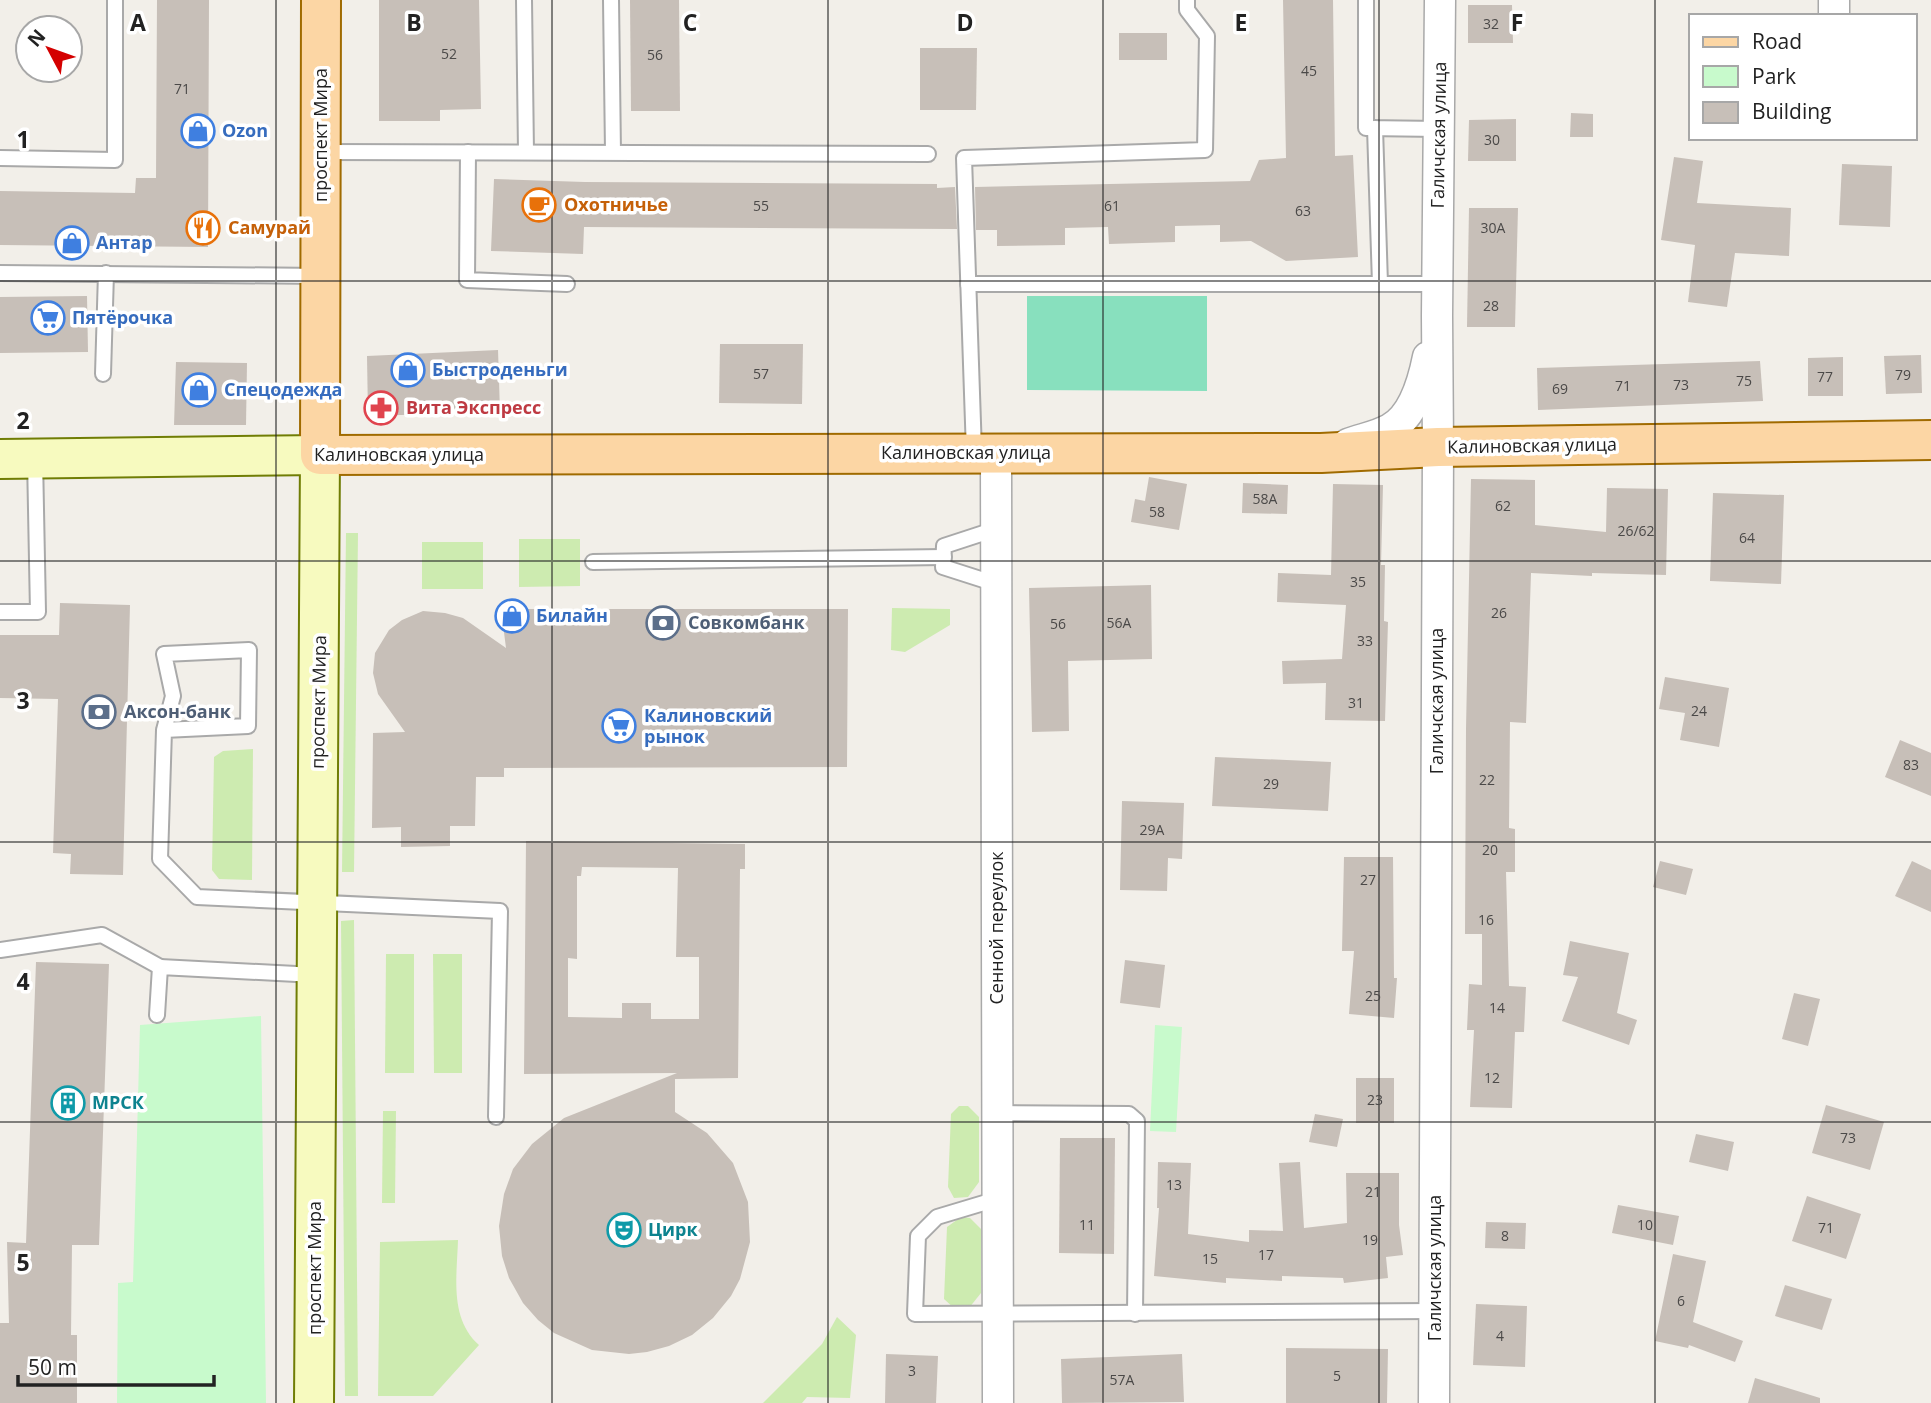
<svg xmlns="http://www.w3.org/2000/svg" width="1931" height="1403" font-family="'Open Sans',sans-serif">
	<rect width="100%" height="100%" fill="#f2efe9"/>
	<g fill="#cdebb0">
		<polygon points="346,533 358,533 354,872 342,872"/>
		<polygon points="519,539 580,539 580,586 519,587"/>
		<rect x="422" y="542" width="61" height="47"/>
		<polygon points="892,608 950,609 950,625 905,652 891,650"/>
		<polygon points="253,749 252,880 219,879 212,870 214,757 223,751"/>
		<polygon points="354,920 358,1396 345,1396 341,921"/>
		<polygon points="386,954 414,954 414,1073 385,1073"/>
		<polygon points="433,954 462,954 462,1073 434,1073"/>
		<polygon points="959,1106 968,1106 979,1117 979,1182 968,1197 954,1198 948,1187 951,1114"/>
		<polygon points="383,1111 396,1111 395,1203 382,1203"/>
		<polygon points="961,1217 970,1218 981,1229 981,1293 969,1308 955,1309 944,1299 947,1227"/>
		<path d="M458,1240C457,1276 449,1318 479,1345L433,1396H378L380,1242Z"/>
		<polygon points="837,1317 856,1335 850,1398 807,1397 802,1403 763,1403 822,1344"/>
	</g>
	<g fill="#c8facc">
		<polygon points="261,1016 266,1403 117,1403 118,1283 133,1282 140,1025"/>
		<polygon points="1155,1025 1182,1027 1176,1132 1150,1131"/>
	</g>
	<polygon fill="#88e0be" points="1027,296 1207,296 1207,391 1027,390"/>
	<g fill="#c7bfb8" fill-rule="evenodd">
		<polygon points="157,0 209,0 208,247 0,245 0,191 135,193 136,178 156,178"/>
		<polygon points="379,0 479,0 481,109 440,110 440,121 379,121"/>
		<polygon points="630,0 679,0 680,111 631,111"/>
		<polygon points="1283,0 1333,0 1335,156 1353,155 1358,257 1286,261 1251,241 1220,242 1220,225 1175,226 1175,242 1109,244 1108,227 1065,228 1065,245 997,246 997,230 976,230 975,187 1250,181 1259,160 1286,158"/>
		<polygon points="1468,5 1512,5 1513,43 1468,43"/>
		<rect x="1119" y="33" width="48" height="27"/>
		<polygon points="920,48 977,48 976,110 920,110"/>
		<polygon points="1571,113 1593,114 1593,137 1570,137"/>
		<polygon points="1516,119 1516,161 1468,161 1469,120"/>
		<polygon points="1674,157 1703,161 1697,203 1791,208 1789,256 1735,253 1727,307 1688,302 1695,245 1661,240"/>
		<polygon points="1842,164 1892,166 1890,227 1839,225"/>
		<polygon points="494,179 585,182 937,184 937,188 955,187 957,229 584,227 583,254 491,251"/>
		<polygon points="1469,208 1518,208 1515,327 1467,327"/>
		<polygon points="87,296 88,352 0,353 0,297"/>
		<polygon points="720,344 803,344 802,404 719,403"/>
		<polygon points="498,350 500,412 368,416 367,356"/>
		<polygon points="1921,355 1922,393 1886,394 1884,356"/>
		<polygon points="1843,357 1843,396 1808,396 1808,358"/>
		<polygon points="1760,361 1763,401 1538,410 1537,368"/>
		<polygon points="176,362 247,363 246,425 174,425"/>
		<polygon points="1149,477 1187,484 1179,530 1131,522 1135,499 1145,501"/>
		<polygon points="1471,479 1535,480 1535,525 1606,532 1607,488 1668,489 1666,575 1592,573 1592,576 1531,573 1526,723 1510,722 1509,828 1515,829 1515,872 1506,872 1509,986 1526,987 1524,1032 1515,1032 1512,1108 1470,1107 1474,1030 1467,1030 1469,984 1482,985 1482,934 1465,934 1466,729"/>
		<polygon points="1243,483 1288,485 1287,514 1242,513"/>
		<polygon points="1333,484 1383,485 1381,565 1385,565 1384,621 1388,622 1385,721 1325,720 1326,683 1283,684 1282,661 1342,659 1346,605 1277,602 1278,573 1331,575"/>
		<polygon points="1713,493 1784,495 1781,584 1710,581"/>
		<polygon points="1151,585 1152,659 1068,661 1069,731 1032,732 1029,588"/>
		<polygon points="60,603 130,605 123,875 70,874 71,854 53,853 58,699 0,698 0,635 59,635"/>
		<polygon points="501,609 848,609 847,767 504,768 504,777 476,777 475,826 450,826 450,846 401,847 401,827 372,828 373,733 405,732 378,694 373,673 375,653 389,630 402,620 423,611 445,613 463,618 506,648"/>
		<polygon points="1665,677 1729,688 1719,747 1680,740 1685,713 1659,709"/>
		<polygon points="1900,740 1931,753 1931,796 1885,777"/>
		<polygon points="1215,757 1331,762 1328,811 1212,806"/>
		<polygon points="1122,801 1184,803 1182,859 1168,858 1167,891 1120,890"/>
		<path d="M526,841L745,844V869H740L738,1078L675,1079V1112L707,1133L733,1163L748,1202L750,1242L740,1279L731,1296L713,1318L692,1335L669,1346L647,1352L629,1354L592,1350L554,1333L538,1320L523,1303L509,1278L502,1256L499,1226L504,1194L513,1169L532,1144L564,1118L677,1073L524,1074ZM582,867L678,868L676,957H699V1019H651V1003H622V1018L568,1017V958L577,959V876H581Z"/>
		<polygon points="1344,857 1393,857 1394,978 1397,978 1394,1018 1349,1014 1354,951 1342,951"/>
		<polygon points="1660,861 1693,869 1686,895 1653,887"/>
		<polygon points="1912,861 1931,870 1931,912 1895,896"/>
		<polygon points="1570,941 1629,953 1617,1013 1637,1020 1629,1045 1562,1021 1578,977 1563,975"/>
		<polygon points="1125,960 1165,965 1160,1008 1120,1003"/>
		<polygon points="36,962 109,964 99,1245 72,1245 71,1335 77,1335 77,1403 0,1403 0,1323 9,1323 7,1242 26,1243"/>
		<polygon points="1794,993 1820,999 1808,1046 1782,1039"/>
		<rect x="1356" y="1078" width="38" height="45"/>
		<polygon points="1826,1105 1884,1122 1870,1170 1812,1153"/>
		<polygon points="1315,1114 1343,1119 1337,1147 1309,1142"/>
		<polygon points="1696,1134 1734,1142 1728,1171 1689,1162"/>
		<polygon points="1060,1138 1115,1138 1114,1254 1059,1253"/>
		<polygon points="1158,1162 1191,1163 1188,1234 1249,1242 1249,1230 1283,1231 1279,1163 1300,1162 1304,1228 1347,1223 1346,1173 1399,1173 1399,1225 1403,1255 1386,1257 1388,1278 1344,1283 1343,1278 1282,1276 1282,1281 1226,1278 1226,1283 1154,1276 1159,1208 1157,1208"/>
		<polygon points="1807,1196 1861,1214 1846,1259 1792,1241"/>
		<polygon points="1618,1205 1679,1216 1673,1245 1612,1233"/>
		<polygon points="1486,1222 1526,1223 1525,1249 1485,1248"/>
		<polygon points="1673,1254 1706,1261 1693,1322 1743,1341 1735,1362 1689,1345 1688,1348 1655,1341"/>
		<polygon points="1785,1285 1832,1299 1822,1330 1775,1316"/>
		<polygon points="1476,1304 1527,1306 1525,1367 1473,1365"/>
		<polygon points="1286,1348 1388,1349 1387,1403 1286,1403"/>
		<polygon points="886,1354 938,1356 936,1403 885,1403"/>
		<polygon points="1182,1354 1184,1402 1062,1403 1061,1359"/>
		<polygon points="1755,1378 1820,1398 1820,1403 1748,1403"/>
	</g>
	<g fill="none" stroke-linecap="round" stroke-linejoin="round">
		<defs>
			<g id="lane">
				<polyline points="524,0 526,152"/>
				<polyline points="611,0 613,152"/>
				<polyline points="1366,0 1366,128 1439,129"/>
				<polyline points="1375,128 1380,284"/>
				<polyline points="322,152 928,154"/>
				<polyline points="468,152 467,280 567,284"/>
				<polyline points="0,158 115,160 115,0"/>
				<polyline points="0,273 321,276"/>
				<polyline points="968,284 1437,284"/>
				<polyline points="103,374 106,273"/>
				<polyline points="974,452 964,158 1205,150 1207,36 1187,10 1187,0"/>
				<polyline points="996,529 944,546 943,567 996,584"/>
				<polyline points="593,562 944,557"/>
				<polyline points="0,612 38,612 35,458"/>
				<polyline points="164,730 173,696 164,654 249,650 248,726 164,730 160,859 197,897 500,911 496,1117"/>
				<polyline points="0,950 102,935 160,967"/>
				<polyline points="157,1015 160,967 315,975"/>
				<polyline points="997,1113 1129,1114 1137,1121 1135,1314"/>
				<polyline points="997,1199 937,1217 918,1236 915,1314 1434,1311"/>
			</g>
			<g id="street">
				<polyline points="1834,0 1834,16"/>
				<path d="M1348,444C1361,439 1378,436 1390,429C1414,416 1423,382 1428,357"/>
				<polyline points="996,453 998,1403"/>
				<polyline points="1434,1403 1438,447 1437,316 1440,0"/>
			</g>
			<polyline id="secondary" points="0,459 320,455 314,1403"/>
			<polyline id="primary" points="321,0 320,455 1321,453 1438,447 1931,440"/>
		</defs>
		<use href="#lane" stroke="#a9a9a9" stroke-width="18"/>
		<use href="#street" stroke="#a9a9a9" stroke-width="33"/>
		<use href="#secondary" stroke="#707d05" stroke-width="42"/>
		<use href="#primary" stroke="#a06b00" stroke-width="42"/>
		<use href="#lane" stroke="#fff" stroke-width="14"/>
		<use href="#street" stroke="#fff" stroke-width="30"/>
		<use href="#secondary" stroke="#f7fabf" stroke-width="38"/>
		<use href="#primary" stroke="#fcd6a4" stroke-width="38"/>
	</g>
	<path fill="none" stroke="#222" stroke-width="2" stroke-opacity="0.55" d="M276,0V1403M552,0V1403M828,0V1403M1103,0V1403M1379,0V1403M1655,0V1403M0,281H1931M0,561H1931M0,842H1931M0,1122H1931"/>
	<defs>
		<symbol id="shop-ring" viewBox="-11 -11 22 22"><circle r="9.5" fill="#fff" stroke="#3f7fe0" stroke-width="1.5"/><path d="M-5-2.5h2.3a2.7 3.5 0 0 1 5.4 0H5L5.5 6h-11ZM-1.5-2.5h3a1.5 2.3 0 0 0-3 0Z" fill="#3f7fe0"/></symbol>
		<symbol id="cafe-ring" viewBox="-11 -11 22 22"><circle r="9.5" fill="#fff" stroke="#e8710a" stroke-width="1.5"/><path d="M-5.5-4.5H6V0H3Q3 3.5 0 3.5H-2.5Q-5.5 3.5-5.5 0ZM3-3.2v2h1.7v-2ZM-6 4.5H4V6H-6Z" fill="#e8710a"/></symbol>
		<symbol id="restaurant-ring" viewBox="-11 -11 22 22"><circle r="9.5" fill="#fff" stroke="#e8710a" stroke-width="1.5"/><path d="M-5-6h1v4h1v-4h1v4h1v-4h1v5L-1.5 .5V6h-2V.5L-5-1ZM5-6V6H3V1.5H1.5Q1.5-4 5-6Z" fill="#e8710a"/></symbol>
		<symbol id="supermarket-ring" viewBox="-11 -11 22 22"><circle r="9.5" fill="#fff" stroke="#3f7fe0" stroke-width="1.5"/><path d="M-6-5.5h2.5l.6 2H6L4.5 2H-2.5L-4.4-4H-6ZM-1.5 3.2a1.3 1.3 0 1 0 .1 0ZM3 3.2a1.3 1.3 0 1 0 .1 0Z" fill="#3f7fe0"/></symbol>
		<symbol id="pharmacy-ring" viewBox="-11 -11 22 22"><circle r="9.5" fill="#fff" stroke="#e0444e" stroke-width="1.5"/><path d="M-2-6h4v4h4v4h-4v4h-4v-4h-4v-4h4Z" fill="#e0444e"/></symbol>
		<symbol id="bank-ring" viewBox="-11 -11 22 22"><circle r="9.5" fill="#fff" stroke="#5c6f8a" stroke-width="1.5"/><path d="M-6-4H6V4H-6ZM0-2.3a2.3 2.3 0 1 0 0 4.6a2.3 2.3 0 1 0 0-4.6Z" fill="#5c6f8a"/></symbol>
		<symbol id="building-ring" viewBox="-11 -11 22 22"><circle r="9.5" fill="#fff" stroke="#0f9aa8" stroke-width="1.5"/><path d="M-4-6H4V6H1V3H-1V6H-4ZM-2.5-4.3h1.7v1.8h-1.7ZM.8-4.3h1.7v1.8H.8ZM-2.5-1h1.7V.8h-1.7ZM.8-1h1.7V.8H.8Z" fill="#0f9aa8"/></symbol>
		<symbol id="theatre-ring" viewBox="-11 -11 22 22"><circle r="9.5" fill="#fff" stroke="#0f9aa8" stroke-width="1.5"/><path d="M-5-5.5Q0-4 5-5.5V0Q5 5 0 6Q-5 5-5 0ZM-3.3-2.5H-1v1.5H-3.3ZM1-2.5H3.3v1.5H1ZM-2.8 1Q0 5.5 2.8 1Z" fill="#0f9aa8"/></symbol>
	</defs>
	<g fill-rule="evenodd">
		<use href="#shop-ring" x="179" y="112" width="38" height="38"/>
		<use href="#cafe-ring" x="520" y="186" width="38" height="38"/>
		<use href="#restaurant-ring" x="184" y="209" width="38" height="38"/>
		<use href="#shop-ring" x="53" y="224" width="38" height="38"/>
		<use href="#supermarket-ring" x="29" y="299" width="38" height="38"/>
		<use href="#shop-ring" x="389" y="351" width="38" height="38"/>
		<use href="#shop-ring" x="180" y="371" width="38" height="38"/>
		<use href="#pharmacy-ring" x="362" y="389" width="38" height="38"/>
		<use href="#shop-ring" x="493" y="597" width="38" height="38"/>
		<use href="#bank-ring" x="644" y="604" width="38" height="38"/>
		<use href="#bank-ring" x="80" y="693" width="38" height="38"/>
		<use href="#supermarket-ring" x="600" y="707" width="38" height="38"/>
		<use href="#building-ring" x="49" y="1084" width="38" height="38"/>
		<use href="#theatre-ring" x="605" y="1211" width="38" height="38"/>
	</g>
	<g text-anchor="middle" stroke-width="7" stroke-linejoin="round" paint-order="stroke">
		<g font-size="14" fill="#4b4948">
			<text x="1491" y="29">32</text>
			<text x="449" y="59">52</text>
			<text x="655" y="60">56</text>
			<text x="1309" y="76">45</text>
			<text x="182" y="94">71</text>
			<text x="1492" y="145">30</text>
			<text x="761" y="211">55</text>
			<text x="1112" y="211">61</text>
			<text x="1303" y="216">63</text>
			<text x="1493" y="233">30А</text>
			<text x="1491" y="311">28</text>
			<text x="761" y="379">57</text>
			<text x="1903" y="380">79</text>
			<text x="1825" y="382">77</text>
			<text x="1744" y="386">75</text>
			<text x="1681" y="390">73</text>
			<text x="1623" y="391">71</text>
			<text x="1560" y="394">69</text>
			<text x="1265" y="504">58А</text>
			<text x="1503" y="511">62</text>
			<text x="1157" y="517">58</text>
			<text x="1636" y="536">26/62</text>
			<text x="1747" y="543">64</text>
			<text x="1358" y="587">35</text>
			<text x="1499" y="618">26</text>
			<text x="1119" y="628">56А</text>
			<text x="1058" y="629">56</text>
			<text x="1365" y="646">33</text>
			<text x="1356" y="708">31</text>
			<text x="1699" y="716">24</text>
			<text x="1911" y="770">83</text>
			<text x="1487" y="785">22</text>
			<text x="1271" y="789">29</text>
			<text x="1152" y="835">29А</text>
			<text x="1490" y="855">20</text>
			<text x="1368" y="885">27</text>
			<text x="1486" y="925">16</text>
			<text x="1373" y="1001">25</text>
			<text x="1497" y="1013">14</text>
			<text x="1492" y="1083">12</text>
			<text x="1375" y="1105">23</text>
			<text x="1848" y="1143">73</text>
			<text x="1174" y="1190">13</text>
			<text x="1373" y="1197">21</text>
			<text x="1087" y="1230">11</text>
			<text x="1645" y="1230">10</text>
			<text x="1826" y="1233">71</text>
			<text x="1505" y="1241">8</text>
			<text x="1370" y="1245">19</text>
			<text x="1266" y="1260">17</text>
			<text x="1210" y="1264">15</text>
			<text x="1681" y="1306">6</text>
			<text x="1500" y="1341">4</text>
			<text x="912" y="1376">3</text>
			<text x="1337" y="1381">5</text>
			<text x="1122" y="1385">57А</text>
		</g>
		<g font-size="18" font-weight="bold" fill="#366cbe" stroke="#fff" text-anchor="start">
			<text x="222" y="137">Ozon</text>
			<text x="96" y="249">Антар</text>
			<text x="72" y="324">Пятёрочка</text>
			<text x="432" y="376">Быстроденьги</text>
			<text x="224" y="396">Спецодежда</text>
			<text x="536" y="622">Билайн</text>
			<text x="644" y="722">Калиновский<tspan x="644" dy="21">рынок</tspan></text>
		</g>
		<g font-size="18" fill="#222" stroke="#fff">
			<text transform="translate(321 135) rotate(-90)" y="6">проспект Мира</text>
			<text transform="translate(1439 135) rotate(-89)" y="6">Галичская улица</text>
			<text transform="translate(1532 446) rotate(-1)" y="6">Калиновская улица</text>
			<text x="966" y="459">Калиновская улица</text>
			<text x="399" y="461">Калиновская улица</text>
			<text transform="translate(1437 701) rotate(-90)" y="6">Галичская улица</text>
			<text transform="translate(319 702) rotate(-89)" y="6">проспект Мира</text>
			<text transform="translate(997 928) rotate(-90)" y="6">Сенной переулок</text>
			<text transform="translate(315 1268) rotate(-90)" y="6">проспект Мира</text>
			<text transform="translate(1435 1268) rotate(-90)" y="6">Галичская улица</text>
		</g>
		<g font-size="18" font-weight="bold" fill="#c56008" stroke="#fff" text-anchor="start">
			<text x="564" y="211">Охотничье</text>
			<text x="228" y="234">Самурай</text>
		</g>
		<g font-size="18" font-weight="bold" fill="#be3a42" stroke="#fff" text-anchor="start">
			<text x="406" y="414">Вита Экспресс</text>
		</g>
		<g font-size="18" font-weight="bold" fill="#4e5e75" stroke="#fff" text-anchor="start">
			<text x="688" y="629">Совкомбанк</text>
			<text x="124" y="718">Аксон-банк</text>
		</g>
		<g font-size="18" font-weight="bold" fill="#0d838f" stroke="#fff" text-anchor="start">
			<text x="92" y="1109">МРСК</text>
			<text x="648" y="1236">Цирк</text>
		</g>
	</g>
	<g font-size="23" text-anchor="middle" font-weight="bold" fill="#222" stroke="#fff" stroke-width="7" stroke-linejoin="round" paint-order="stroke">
		<text x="138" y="31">A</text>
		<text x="414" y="31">B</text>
		<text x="690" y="31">C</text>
		<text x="965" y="31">D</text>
		<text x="1241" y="31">E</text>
		<text x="1517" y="31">F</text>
		<text x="23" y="148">1</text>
		<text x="23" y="429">2</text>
		<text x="23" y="709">3</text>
		<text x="23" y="990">4</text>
		<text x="23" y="1271">5</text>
	</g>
	<rect x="1689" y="14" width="228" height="126" fill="#ffffff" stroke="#a7a7a7" stroke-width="2"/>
	<rect x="1703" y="37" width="35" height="10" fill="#fcd6a4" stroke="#a7a7a7" stroke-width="2"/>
	<text x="1752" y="49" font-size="21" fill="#222222">Road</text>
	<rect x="1703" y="66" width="35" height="21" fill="#c8facc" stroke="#a7a7a7" stroke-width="2"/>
	<text x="1752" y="84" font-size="21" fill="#222222">Park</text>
	<rect x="1703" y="102" width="35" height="21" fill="#c7bfb8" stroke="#a7a7a7" stroke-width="2"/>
	<text x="1752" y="119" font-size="21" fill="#222222">Building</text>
	<g transform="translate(49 49) rotate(311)"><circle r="33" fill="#ffffff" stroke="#a7a7a7" stroke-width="2"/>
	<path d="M0-5L12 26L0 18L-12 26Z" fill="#d40000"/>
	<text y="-10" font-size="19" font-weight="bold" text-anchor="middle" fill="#222222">N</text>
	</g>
	<path d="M18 1375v10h196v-10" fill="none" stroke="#222222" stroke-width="3.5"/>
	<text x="28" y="1375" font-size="21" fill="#222222" stroke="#ffffff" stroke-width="5" paint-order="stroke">50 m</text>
</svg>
